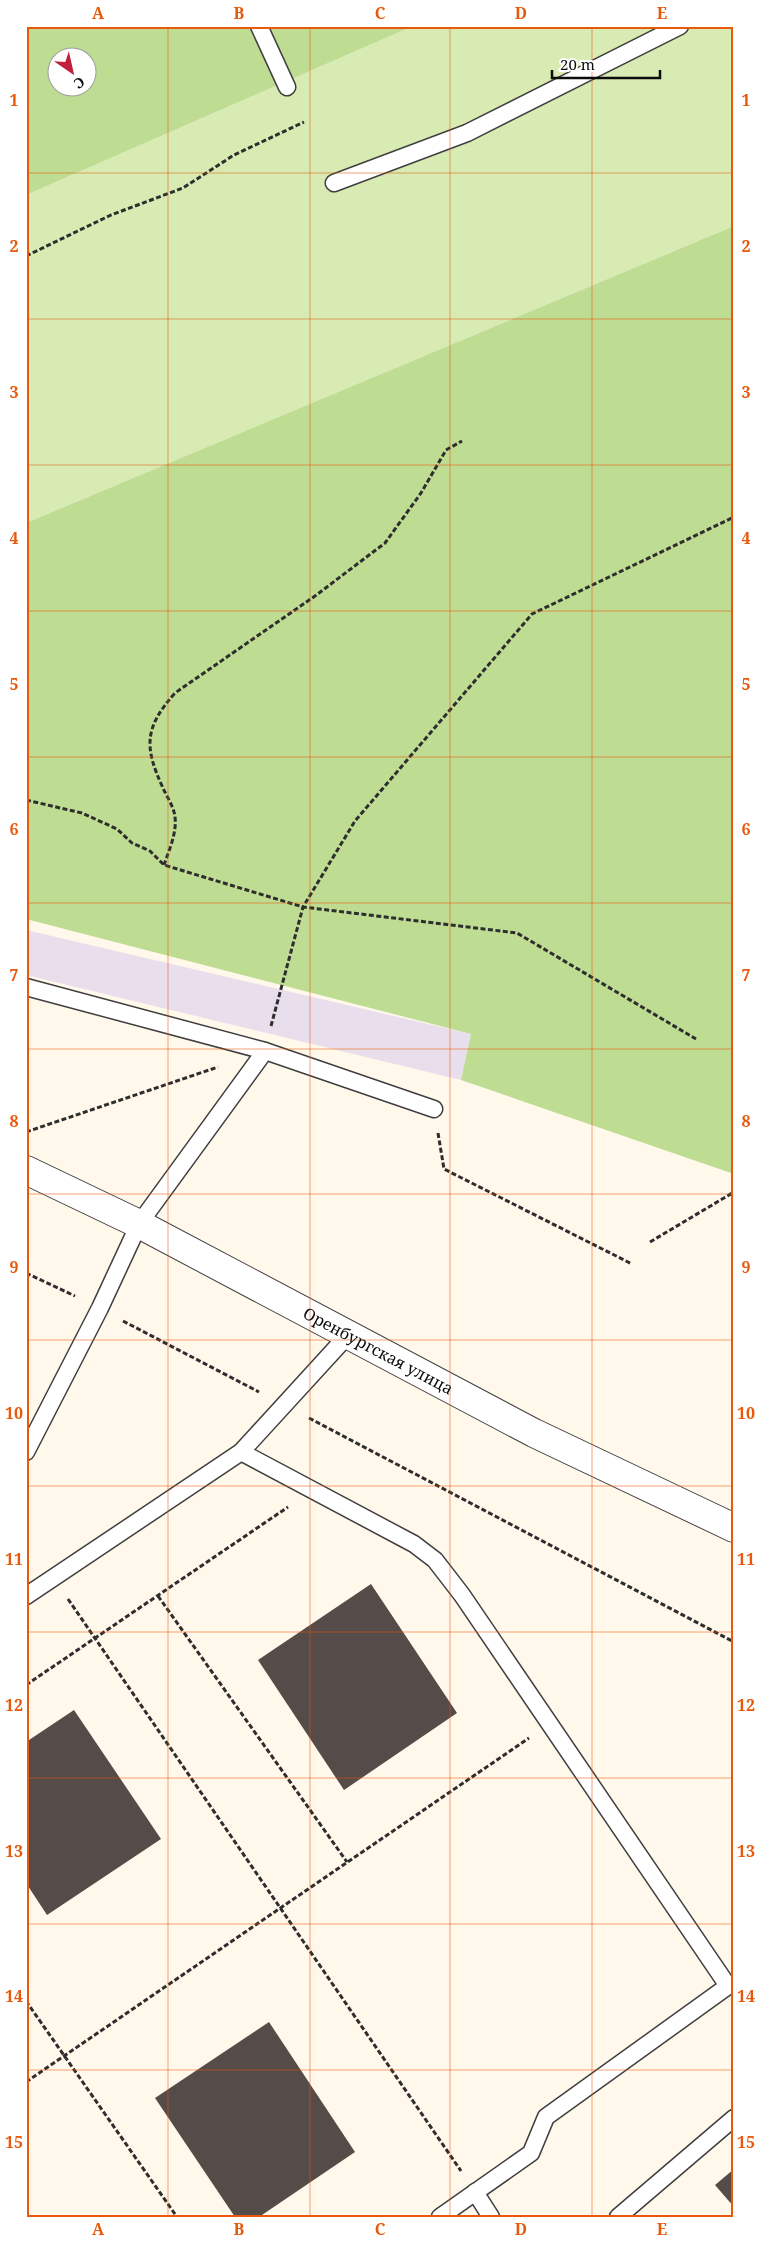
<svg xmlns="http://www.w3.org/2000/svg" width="760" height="2243" font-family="'Noto Serif',serif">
	<rect width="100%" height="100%" fill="#fff8eb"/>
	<polygon fill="#e9dfec" points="26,930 471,1034 461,1080 26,975"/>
	<polygon fill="#d8ebb3" points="413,26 734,26 734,226 26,523 26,195"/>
	<g fill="#bedc92" fill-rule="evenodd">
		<path d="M26,26H413L26,195ZM58,58H88V88H58Z"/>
		<polygon points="734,226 734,1174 461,1080 471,1034 26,919 26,523"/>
	</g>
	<g fill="#554b48">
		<polygon points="371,1584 457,1713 344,1790 258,1660"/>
		<polygon points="74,1710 161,1839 47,1915 26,1883 26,1742"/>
		<polygon points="269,2022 355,2152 259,2217 235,2217 155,2098"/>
		<polygon points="734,2169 734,2207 715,2185"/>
	</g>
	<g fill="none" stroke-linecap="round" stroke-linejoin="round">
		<defs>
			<g id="lane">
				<polyline points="259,26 287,87"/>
				<polyline points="334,183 467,133 680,26"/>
				<polyline points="26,987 265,1051 434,1109"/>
				<polyline points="26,1452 100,1308 139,1224 265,1051"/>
				<polyline points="241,1452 414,1544 435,1560 462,1595 728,1986 546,2117 531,2153 440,2217"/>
				<polyline points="26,1596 241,1452 348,1335"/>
				<polyline points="475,2192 491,2217"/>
				<polyline points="618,2217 734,2118"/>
			</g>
			<g id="street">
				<path id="s1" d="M26,1170L139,1224L534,1433L734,1528"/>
			</g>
		</defs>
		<use href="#lane" stroke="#3f3f3f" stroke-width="19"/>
		<use href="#street" stroke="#3f3f3f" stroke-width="30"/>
		<g stroke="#2e2e2e" stroke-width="3" stroke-dasharray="5 2.5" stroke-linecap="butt">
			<polyline points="26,256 111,215 183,188 234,155 304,122"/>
			<polyline points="26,800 82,813 117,829 132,843 150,851 164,865 303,907 517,933 696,1039"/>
			<path d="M164,865C169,850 177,833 175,817C174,807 167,797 163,788C144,747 144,728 175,693L315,596L385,543L421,493L446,450L462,441"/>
			<polyline points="271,1026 303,907 355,821 532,614 734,517"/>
			<polyline points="26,1132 218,1067"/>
			<polyline points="438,1133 444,1169 632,1264"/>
			<polyline points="650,1242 734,1192"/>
			<polyline points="26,1273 75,1296"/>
			<polyline points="123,1321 259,1392"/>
			<polyline points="309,1418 734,1642"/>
			<polyline points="158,1596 347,1862"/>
			<polyline points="68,1599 461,2171"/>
			<polyline points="26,1685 288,1507"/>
			<polyline points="26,2001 177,2217"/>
			<polyline points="26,2082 529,1738"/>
			<polyline points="26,2215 28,2217"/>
		</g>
		<use href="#lane" stroke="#fff" stroke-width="16"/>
		<use href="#street" stroke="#fff" stroke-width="28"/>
	</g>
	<path fill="none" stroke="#e8590c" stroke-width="1" stroke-opacity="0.55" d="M168,26V2217M310,26V2217M450,26V2217M592,26V2217M26,173H734M26,319H734M26,465H734M26,611H734M26,757H734M26,903H734M26,1049H734M26,1194H734M26,1340H734M26,1486H734M26,1632H734M26,1778H734M26,1924H734M26,2070H734"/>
	<g text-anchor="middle" stroke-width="5" stroke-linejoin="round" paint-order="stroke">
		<g font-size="16" fill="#0c0c0c" stroke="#fff">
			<text dy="6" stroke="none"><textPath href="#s1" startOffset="396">Оренбургская улица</textPath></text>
		</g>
	</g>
	<rect width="760" height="2243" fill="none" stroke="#ffffff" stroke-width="55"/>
	<g transform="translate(72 72) rotate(146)"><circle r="24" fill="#ffffff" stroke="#9e9e9e"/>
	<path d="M0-4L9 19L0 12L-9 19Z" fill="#c21e3d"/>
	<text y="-8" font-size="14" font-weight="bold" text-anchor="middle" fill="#0c0c0c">С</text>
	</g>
	<path d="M552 70v8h108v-8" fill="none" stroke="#0c0c0c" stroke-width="2.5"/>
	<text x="560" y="70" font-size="15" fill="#0c0c0c" stroke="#ffffff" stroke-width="4" paint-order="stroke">20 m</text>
	<rect x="28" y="28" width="704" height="2188" fill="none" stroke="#e8590c" stroke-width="2"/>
	<g font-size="16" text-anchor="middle" font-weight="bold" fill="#e8590c">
		<text x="98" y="19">A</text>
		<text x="239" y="19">B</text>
		<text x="380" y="19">C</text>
		<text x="521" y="19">D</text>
		<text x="662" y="19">E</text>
		<text x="14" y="106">1</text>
		<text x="746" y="106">1</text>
		<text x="14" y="252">2</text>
		<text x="746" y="252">2</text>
		<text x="14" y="398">3</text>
		<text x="746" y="398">3</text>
		<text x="14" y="544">4</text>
		<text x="746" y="544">4</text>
		<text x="14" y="690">5</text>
		<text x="746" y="690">5</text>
		<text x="14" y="835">6</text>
		<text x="746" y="835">6</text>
		<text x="14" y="981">7</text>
		<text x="746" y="981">7</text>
		<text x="14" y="1127">8</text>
		<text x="746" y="1127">8</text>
		<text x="14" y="1273">9</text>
		<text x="746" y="1273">9</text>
		<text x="14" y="1419">10</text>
		<text x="746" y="1419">10</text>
		<text x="14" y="1565">11</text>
		<text x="746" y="1565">11</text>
		<text x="14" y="1711">12</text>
		<text x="746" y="1711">12</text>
		<text x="14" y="1857">13</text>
		<text x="746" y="1857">13</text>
		<text x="14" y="2002">14</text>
		<text x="746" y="2002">14</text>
		<text x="14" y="2148">15</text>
		<text x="746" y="2148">15</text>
		<text x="98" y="2235">A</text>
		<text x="239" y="2235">B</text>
		<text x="380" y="2235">C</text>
		<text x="521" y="2235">D</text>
		<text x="662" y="2235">E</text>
	</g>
</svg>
